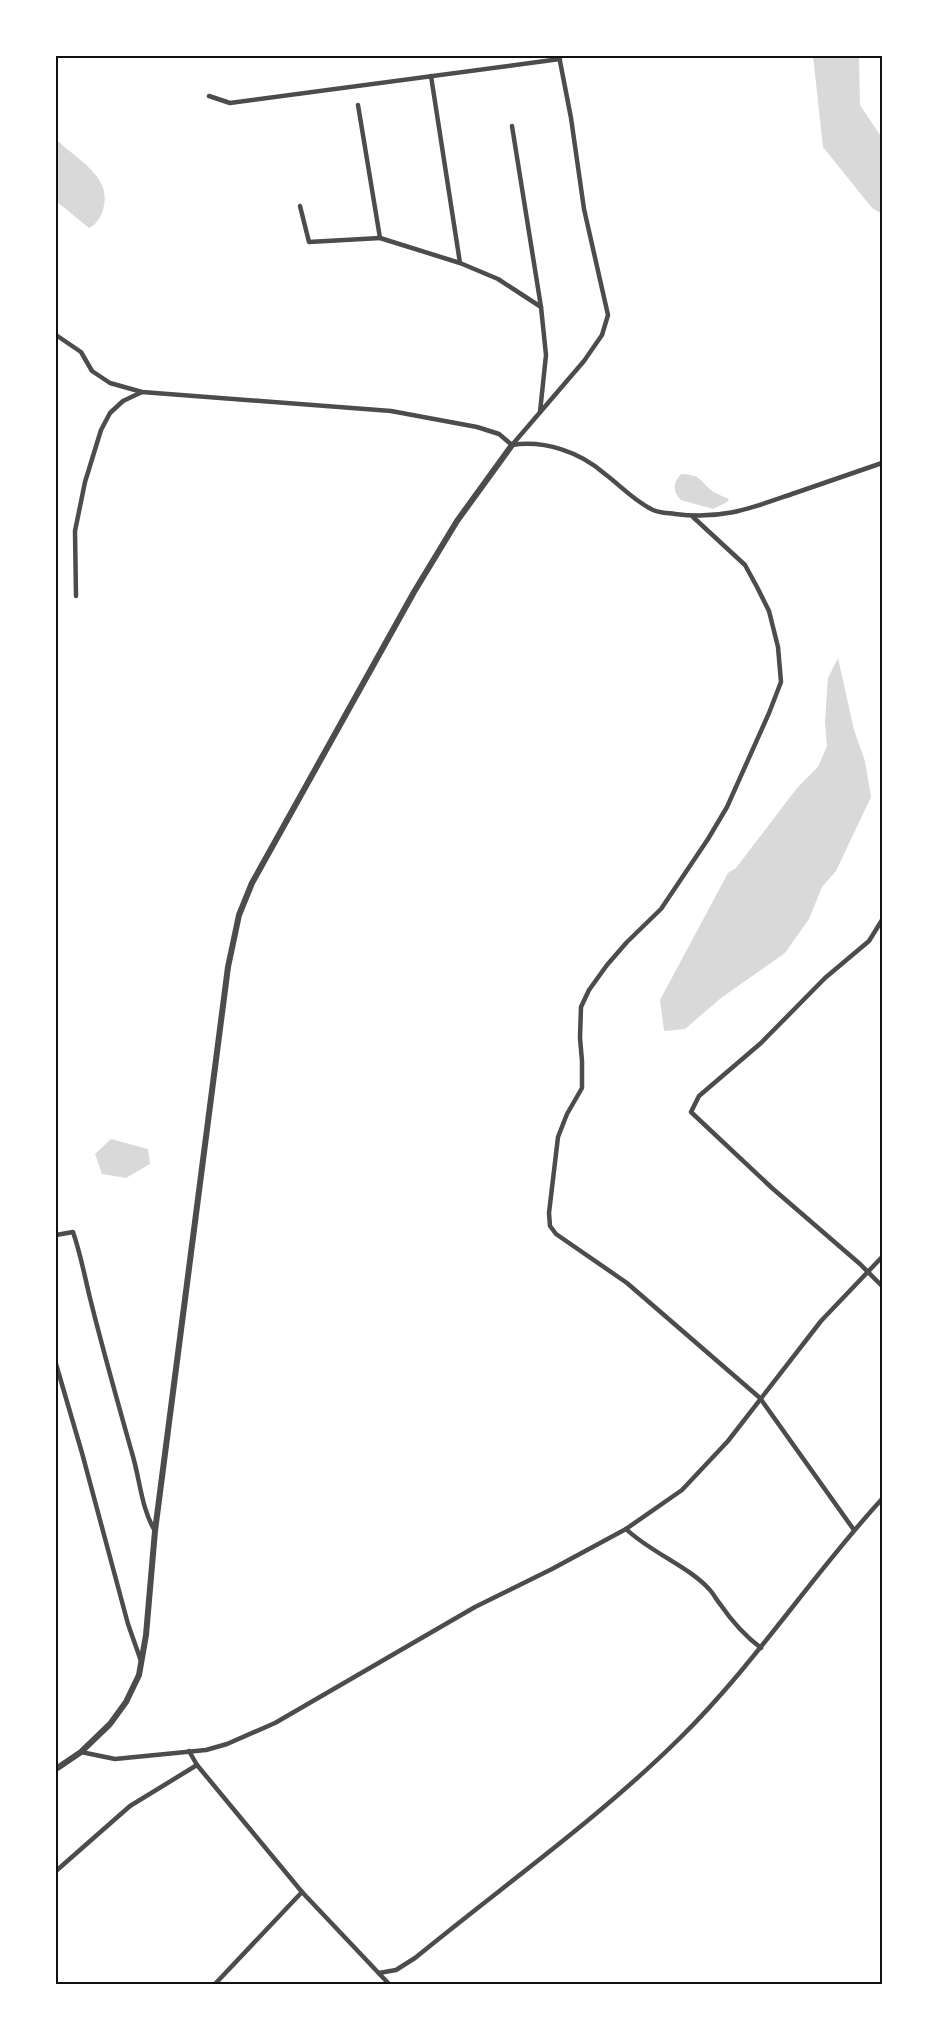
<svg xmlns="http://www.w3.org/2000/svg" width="938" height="2040" font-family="Lora,serif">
	<rect width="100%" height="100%" fill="#fff"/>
	<g fill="#d9d9d9">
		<polygon points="813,56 859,56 860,105 882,138 882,214 872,208 823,147"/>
		<path d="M56,139C74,158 114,176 103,210C101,217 96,225 89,228L56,201Z"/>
		<path d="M681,474C701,475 698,479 711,490C716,494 723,496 729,499L727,502L713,509L681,500C672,491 673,483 681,474Z"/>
		<polygon points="838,658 854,730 865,761 871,797 836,871 822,887 809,919 785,953 721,998 685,1029 664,1031 660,1000 728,873 736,868 797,788 818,767 827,746 825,722 828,678"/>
		<polygon points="111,1139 148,1149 150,1164 126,1178 102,1174 95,1154"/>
	</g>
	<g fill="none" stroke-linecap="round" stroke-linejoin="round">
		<g stroke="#4c4c4c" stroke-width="4.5">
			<polyline points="431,76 460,263 498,279 541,307 546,355 540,412"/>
			<polyline points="209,96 230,103 560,59"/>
			<polyline points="358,105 380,238 460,263"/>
			<polyline points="512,126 541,307"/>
			<polyline points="300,206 309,242 380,238"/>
			<polyline points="56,335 81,352 92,371 110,383 142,392 391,411 477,427 499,434 512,445"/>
			<polyline points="512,445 584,361 602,335 608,315 584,209 571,118 559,56"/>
			<path d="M512,445C545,440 580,452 605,474C621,486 634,501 653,510C659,513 668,513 675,514C724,520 751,508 795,493C824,483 853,473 882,463"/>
			<polyline points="693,517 745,565 757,587 769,611 778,647 781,682 769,713 727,807 708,839 661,909 627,942 607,965 589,990 581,1007 580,1038 582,1061 582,1088 567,1114 558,1137 549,1213 550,1226 556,1234 627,1283 760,1398 854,1530"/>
			<polyline points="76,596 75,531 85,482 101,430 110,413 123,401 142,392"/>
			<polyline points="882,920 869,941 825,978 761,1043 699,1096 691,1112 772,1188 860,1264 882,1286"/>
			<path d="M56,1235L73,1232C80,1252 84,1273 89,1294C102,1347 117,1400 132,1453C140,1479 141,1508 155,1531"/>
			<polyline points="56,1364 82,1453 128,1624 141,1661"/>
			<path d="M626,1529C650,1552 688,1566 709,1589C713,1593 716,1599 720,1604C731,1620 745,1636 761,1648"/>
			<polyline points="189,1751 197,1765 302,1892 389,1984"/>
			<polyline points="81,1752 115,1759 206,1750 227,1744 275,1723 475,1607 552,1569 626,1529 682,1490 728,1441 821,1321 882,1257"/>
			<polyline points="56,1871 130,1806 197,1765"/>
			<path d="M379,1973L396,1970L415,1958C504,1885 598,1819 680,1738C755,1664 812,1575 882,1499"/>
			<polyline points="215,1984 302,1892"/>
		</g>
		<polyline stroke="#4c4c4c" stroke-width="6" points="56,1769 81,1752 110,1724 126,1702 139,1675 146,1635 155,1531 228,967 239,915 252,883 414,592 457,521 512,445"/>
	</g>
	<rect width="938" height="2040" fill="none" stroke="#ffffff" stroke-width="114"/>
	<rect x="57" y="57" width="824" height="1926" fill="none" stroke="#111" stroke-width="2"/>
</svg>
